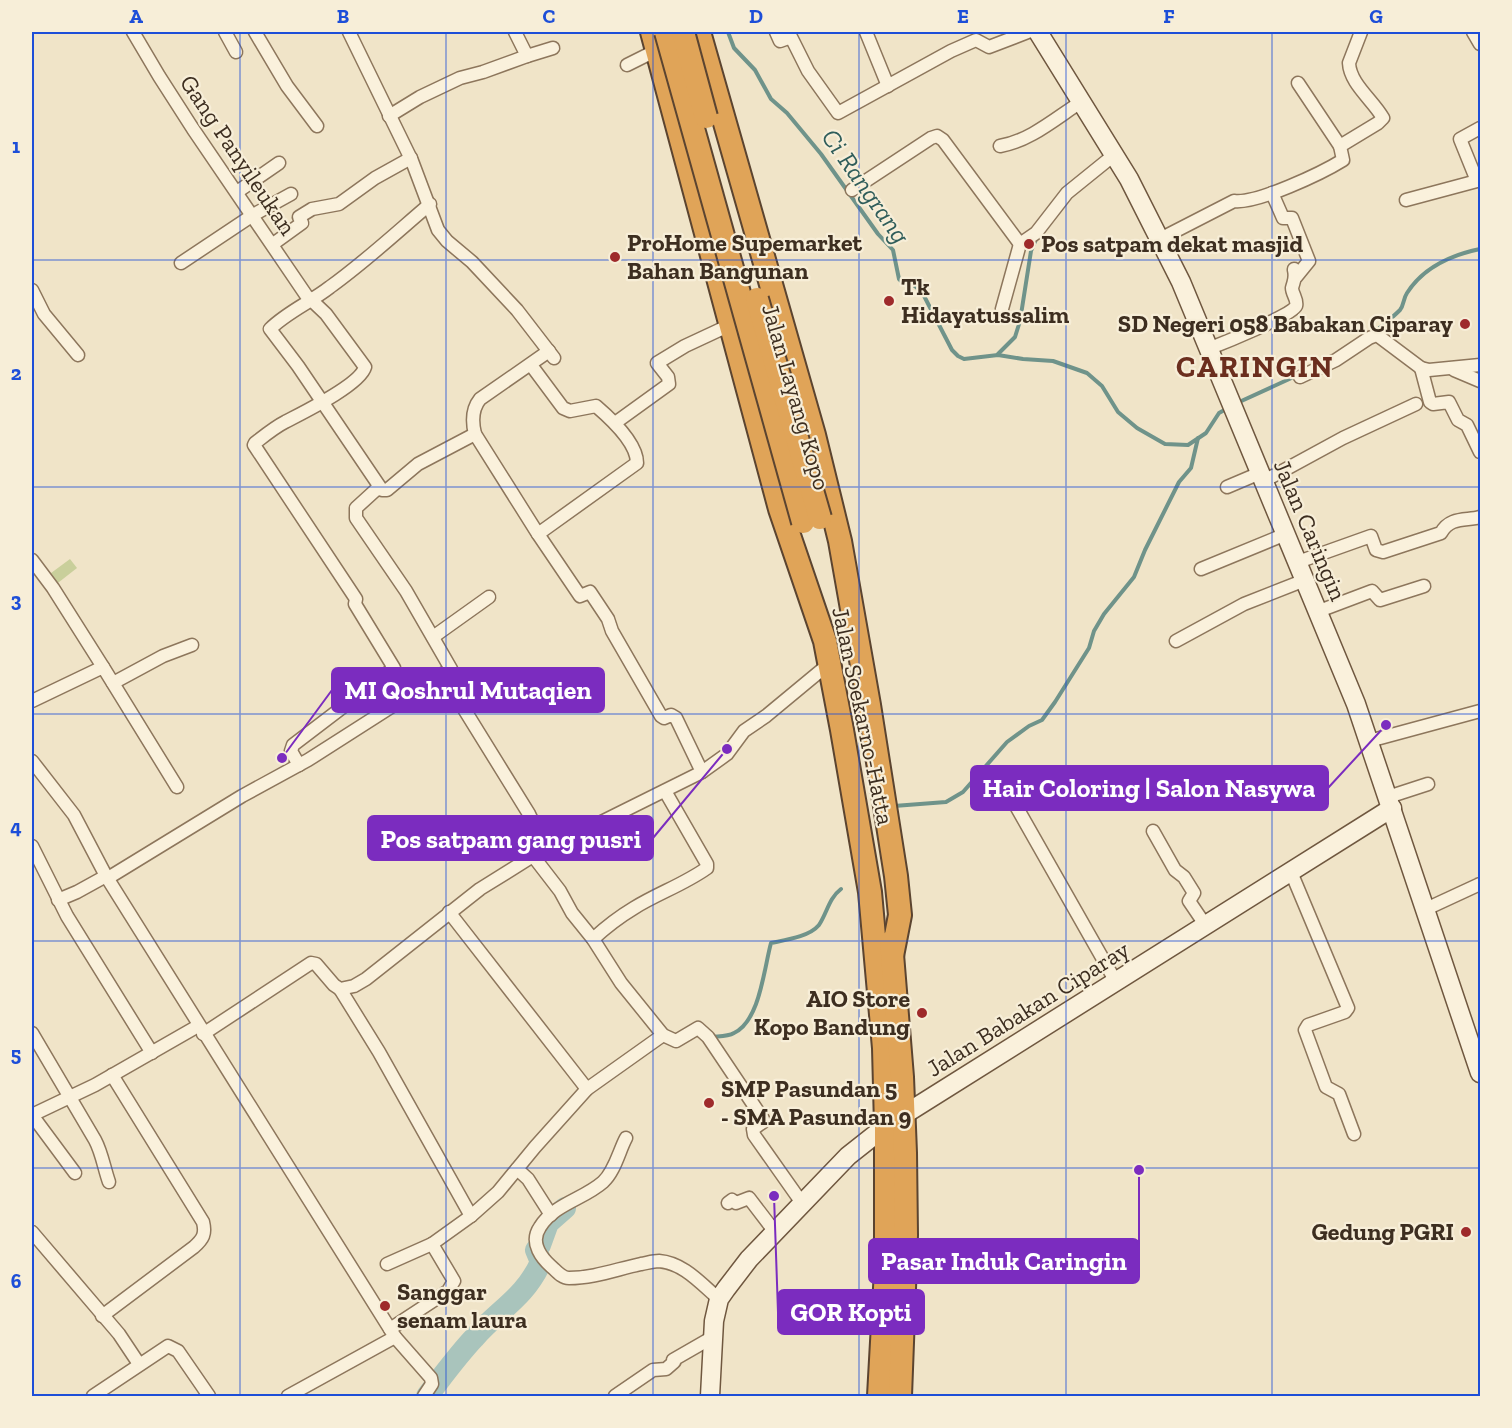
<svg xmlns="http://www.w3.org/2000/svg" width="1512" height="1428" font-family="'Zilla Slab',serif">
	<rect width="100%" height="100%" fill="#f0e4c8"/>
	<polygon fill="#c9cf9b" points="70,559 77,568 54,586 47,576"/>
	<g fill="none" stroke-linecap="round" stroke-linejoin="round">
		<g stroke="#6f938a" stroke-width="4">
			<polyline points="728,32 734,48 755,70 771,99 787,113 821,154 878,234 893,250 899,279 903,283 911,283 922,292 952,350 958,356 964,359 998,355 1023,359 1053,361 1087,373 1102,386 1118,412 1137,428 1165,444 1188,445 1206,433 1219,413 1228,408"/>
			<path d="M1375,332C1383,325 1392,318 1400,310C1404,305 1403,299 1407,293C1423,268 1451,255 1480,249"/>
			<polyline points="998,354 1015,337 1020,321 1031,251 1037,237"/>
			<polyline points="1237,403 1298,375"/>
			<polyline points="894,806 946,802 963,792 1007,742 1029,726 1042,720 1055,702 1089,648 1094,631 1104,614 1134,577 1145,550 1179,482 1191,468 1198,438"/>
			<path d="M711,1037C718,1036 727,1037 734,1033C760,1021 764,968 771,943C785,940 809,937 819,925C827,913 829,898 841,889"/>
		</g>
		<path stroke="#a9c4bc" stroke-width="22" d="M427,1396C442,1377 457,1356 474,1338C499,1309 524,1299 541,1262L536,1250L540,1245L548,1223L565,1208"/>
		<defs>
			<g id="street">
				<path d="M133,32L159,76L193,129L306,295L326,314L365,367C360,385 302,413 285,422C275,427 264,436 255,443L254,445L356,599L355,604L394,668L293,745L291,751L299,765"/>
				<polyline points="225,32 236,52"/>
				<polyline points="255,32 287,86 317,126"/>
				<polyline points="349,32 412,161 438,230 447,241 472,262 517,310 554,358"/>
				<polyline points="776,32 780,41 791,37 808,71 838,113 951,51 976,40 989,47 1028,32"/>
				<polyline points="866,32 888,86"/>
				<polyline points="1473,32 1480,44"/>
				<polyline points="527,56 553,48"/>
				<polyline points="627,65 657,50"/>
				<polyline points="1298,83 1340,146"/>
				<polyline points="389,116 420,97 460,78 483,72 527,56 515,32"/>
				<path d="M1000,146C1030,141 1056,118 1081,102"/>
				<polyline points="852,190 931,138 937,136 943,140 1020,244 1036,233 1067,193 1114,155"/>
				<polyline points="237,192 279,163"/>
				<polyline points="1406,200 1477,181 1460,139 1480,128"/>
				<path d="M430,204C397,232 365,262 330,287C311,302 287,312 270,329L298,366L382,490H387L418,464L475,434"/>
				<path d="M1160,239L1234,201C1257,204 1322,173 1343,160L1340,146L1378,123L1383,118C1373,100 1350,84 1349,63L1361,32"/>
				<polyline points="273,244 302,223 299,217 312,209 339,204 375,178 411,158"/>
				<polyline points="181,263 253,215 291,194"/>
				<polyline points="32,290 44,314 78,355"/>
				<polyline points="1002,309 1020,244"/>
				<path d="M1208,349C1221,344 1293,315 1296,306C1298,300 1292,294 1292,288C1294,280 1296,278 1294,270V269L1296,277L1309,261L1292,218H1283L1272,193"/>
				<path d="M549,351L480,399C472,409 472,422 475,434L538,534L580,596L590,592L608,619L612,631L661,716L664,718L671,715L676,718L702,772"/>
				<path d="M531,365L563,408L570,411L596,406C610,418 637,443 637,463L538,534"/>
				<polyline points="1421,368 1430,402 1433,404 1449,402 1458,420 1467,425 1480,452"/>
				<polyline points="1454,370 1480,381"/>
				<polyline points="1300,377 1336,360 1369,338 1377,335 1421,368 1429,370 1480,365"/>
				<polyline points="615,423 669,384 668,377 657,363 685,346 730,325"/>
				<polyline points="1264,481 1343,438 1416,404"/>
				<polyline points="1227,487 1260,473"/>
				<polyline points="32,560 53,588 103,667"/>
				<path d="M1298,562L1371,536L1376,550L1383,552L1441,533C1450,516 1467,521 1480,517"/>
				<polyline points="1201,569 1286,534"/>
				<polyline points="1319,611 1372,591 1380,600 1424,586"/>
				<polyline points="433,637 489,597"/>
				<polyline points="1176,641 1244,604 1305,580"/>
				<polyline points="443,675 529,814 546,850"/>
				<polyline points="113,683 163,656 192,645"/>
				<polyline points="32,701 103,667 177,787"/>
				<polyline points="1369,741 1480,711"/>
				<polyline points="32,761 74,815 106,876 395,1337 431,1378 432,1384 424,1396"/>
				<polyline points="1388,797 1428,784"/>
				<polyline points="1016,806 1116,982"/>
				<polyline points="1153,831 1175,870 1184,877 1194,893 1189,901 1206,926"/>
				<polyline points="32,846 67,916 152,1053"/>
				<polyline points="533,856 560,891 572,913 593,939 621,983 663,1035 676,1041 698,1028 708,1037 763,1119 763,1122 753,1129 754,1135 802,1203"/>
				<polyline points="1291,872 1348,1008 1345,1012 1308,1025 1305,1030 1326,1087 1339,1094 1354,1134"/>
				<polyline points="108,878 242,796 308,760 391,707 410,693 451,669 406,591 356,518 356,508 379,487"/>
				<polyline points="58,900 77,892 106,876"/>
				<polyline points="1426,909 1480,884"/>
				<polyline points="449,912 587,1089"/>
				<path d="M593,939C606,927 619,917 634,908C658,893 683,885 707,868V864L665,791"/>
				<polyline points="340,989 379,1052 471,1216"/>
				<path d="M32,1033L95,1140C102,1153 104,1168 109,1182"/>
				<polyline points="203,1034 311,963 316,964 334,985 340,989 354,986 366,979 480,889 533,856 702,772 727,754 744,731 766,716 830,663"/>
				<polyline points="32,1115 95,1085 198,1026"/>
				<polyline points="32,1115 75,1173"/>
				<path d="M626,1138C619,1151 615,1171 603,1182C584,1199 554,1204 540,1227C529,1243 542,1259 554,1269C559,1274 563,1278 569,1278C594,1278 617,1269 641,1264C647,1263 653,1261 659,1261C684,1263 701,1284 719,1299"/>
				<polyline points="517,1169 528,1179 551,1215"/>
				<polyline points="728,1203 732,1200 736,1203 749,1198 775,1232"/>
				<polyline points="32,1232 119,1334 139,1364"/>
				<polyline points="387,1264 432,1244 471,1216 498,1192 535,1147 587,1089 663,1035"/>
				<path d="M102,1316L194,1247C203,1239 206,1234 203,1222L112,1075"/>
				<polyline points="390,1329 448,1291 454,1281 432,1244"/>
				<polyline points="93,1396 168,1346 178,1351 209,1396"/>
				<polyline points="288,1396 395,1337"/>
				<polyline points="615,1396 653,1370 666,1369 674,1362 673,1360 713,1337"/>
			</g>
			<g id="secondary">
				<polyline points="1038,32 1129,179 1181,282 1356,704 1480,1073"/>
				<polyline points="710,1396 714,1321 719,1299 726,1289 749,1259 848,1156 886,1126 1392,808"/>
			</g>
			<g id="highway">
				<polyline points="652,32 780,509 825,641 842,730 870,892 884,1048 886,1126 886,1270 879,1396"/>
				<polyline points="699,32 814,435 840,541 869,705 896,876 900,915 892,956"/>
				<polyline points="891,942 902,1077 905,1153 906,1235 900,1396"/>
			</g>
		</defs>
		<use href="#street" stroke="#8d765c" stroke-width="15"/>
		<use href="#secondary" stroke="#6f573f" stroke-width="21"/>
		<use href="#highway" stroke="#5b4430" stroke-width="26"/>
		<use href="#street" stroke="#faf1dc" stroke-width="12"/>
		<use href="#secondary" stroke="#faf1dc" stroke-width="18"/>
		<use href="#highway" stroke="#e0a458" stroke-width="22"/>
		<defs>
			<g id="highway-bridge">
				<polyline points="666,32 803,522"/>
				<polyline points="683,32 706,117"/>
				<polyline points="757,299 820,518"/>
			</g>
		</defs>
		<use href="#highway-bridge" stroke="#5b4430" stroke-width="26" stroke-linecap="butt"/>
		<use href="#highway-bridge" stroke="#e0a458" stroke-width="22"/>
	</g>
	<path fill="none" stroke="#1d4ed8" stroke-width="1.5" stroke-opacity="0.55" d="M240,32V1396M446,32V1396M653,32V1396M859,32V1396M1066,32V1396M1272,32V1396M32,260H1480M32,487H1480M32,714H1480M32,941H1480M32,1168H1480"/>
	<g fill="#9e2a2b" stroke="#f7eed8" stroke-width="2">
		<circle cx="1029" cy="244" r="6"/>
		<circle cx="615" cy="257" r="6"/>
		<circle cx="889" cy="301" r="6"/>
		<circle cx="1465" cy="324" r="6"/>
		<circle cx="922" cy="1013" r="6"/>
		<circle cx="709" cy="1103" r="6"/>
		<circle cx="1466" cy="1232" r="6"/>
		<circle cx="385" cy="1306" r="6"/>
	</g>
	<g text-anchor="middle" stroke-width="4.5" stroke-linejoin="round" paint-order="stroke">
		<g font-size="24" fill="#3d2e20" stroke="#f7eed8">
			<text transform="translate(238 155) rotate(56)" y="8">Gang Panyileukan</text>
			<text transform="translate(796 397) rotate(74)" y="8">Jalan Layang Kopo</text>
			<text transform="translate(1310 530) rotate(67)" y="8">Jalan Caringin</text>
			<text transform="translate(863 716) rotate(78)" y="8">Jalan Soekarno-Hatta</text>
			<text transform="translate(1028 1009) rotate(-32)" y="8">Jalan Babakan Ciparay</text>
		</g>
		<g font-size="24" font-weight="bold" fill="#3d2e20" stroke="#f7eed8" text-anchor="start">
			<text x="627" y="251">ProHome Supemarket<tspan x="627" dy="28">Bahan Bangunan</tspan></text>
			<text x="1041" y="252">Pos satpam dekat masjid</text>
			<text x="901" y="295">Tk<tspan x="901" dy="28">Hidayatussalim</tspan></text>
			<text x="1453" y="332" text-anchor="end">SD Negeri 058 Babakan Ciparay</text>
			<text x="910" y="1007" text-anchor="end">AIO Store<tspan x="910" dy="28">Kopo Bandung</tspan></text>
			<text x="721" y="1097">SMP Pasundan 5<tspan x="721" dy="28">- SMA Pasundan 9</tspan></text>
			<text x="1454" y="1240" text-anchor="end">Gedung PGRI</text>
			<text x="397" y="1300">Sanggar<tspan x="397" dy="28">senam laura</tspan></text>
		</g>
		<g font-size="26" font-style="italic" fill="#2f5d5a" stroke="#f7eed8">
			<text transform="translate(866 186) rotate(55)" y="9">Ci Rangrang</text>
		</g>
		<g font-size="30" font-weight="bold" letter-spacing="1.5" fill="#6b2e1e" stroke="#f7eed8">
			<text x="1255" y="377">CARINGIN</text>
		</g>
	</g>
	<path fill="none" stroke="#7b2cbf" stroke-width="2" d="M282 758L332 690M1386 725L1328 788M727 749L653 838M1139 1170L1139 1261M774 1196L778 1312"/>
	<g fill="#7b2cbf" stroke="#f7eed8" stroke-width="2">
		<circle cx="282" cy="758" r="6"/>
		<circle cx="1386" cy="725" r="6"/>
		<circle cx="727" cy="749" r="6"/>
		<circle cx="1139" cy="1170" r="6"/>
		<circle cx="774" cy="1196" r="6"/>
	</g>
	<g fill="#7b2cbf" stroke="#7b2cbf" stroke-width="2">
		<rect x="332" y="668" width="272" height="44" rx="6"/>
		<rect x="971" y="766" width="357" height="44" rx="6"/>
		<rect x="368" y="816" width="285" height="44" rx="6"/>
		<rect x="869" y="1239" width="270" height="44" rx="6"/>
		<rect x="778" y="1290" width="146" height="44" rx="6"/>
	</g>
	<g font-size="26" text-anchor="middle" font-weight="bold" fill="#fff">
		<text x="468" y="699">MI Qoshrul Mutaqien</text>
		<text x="1149" y="797">Hair Coloring | Salon Nasywa</text>
		<text x="511" y="848">Pos satpam gang pusri</text>
		<text x="1004" y="1270">Pasar Induk Caringin</text>
		<text x="851" y="1321">GOR Kopti</text>
	</g>
	<rect width="1512" height="1428" fill="none" stroke="#f7eed8" stroke-width="66"/>
	<rect x="33" y="33" width="1446" height="1362" fill="none" stroke="#1d4ed8" stroke-width="2"/>
	<g font-size="20" text-anchor="middle" font-weight="bold" fill="#1d4ed8">
		<text x="136" y="23">A</text>
		<text x="343" y="23">B</text>
		<text x="549" y="23">C</text>
		<text x="756" y="23">D</text>
		<text x="963" y="23">E</text>
		<text x="1169" y="23">F</text>
		<text x="1376" y="23">G</text>
		<text x="16" y="153">1</text>
		<text x="16" y="380">2</text>
		<text x="16" y="607">3</text>
		<text x="16" y="834">4</text>
		<text x="16" y="1061">5</text>
		<text x="16" y="1288">6</text>
	</g>
</svg>
